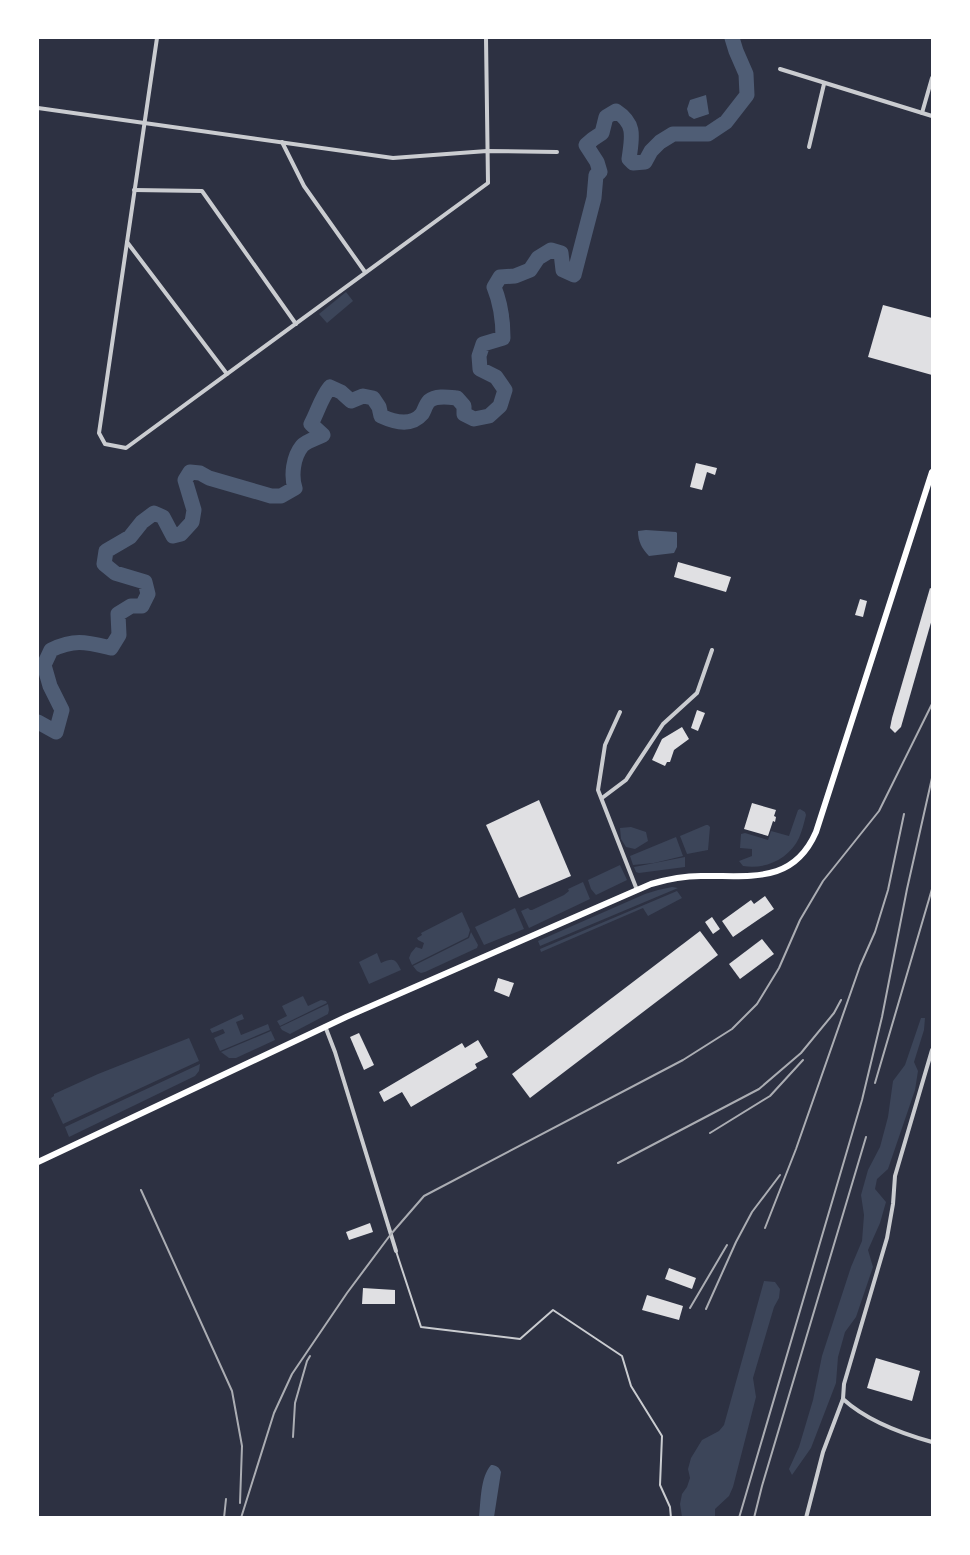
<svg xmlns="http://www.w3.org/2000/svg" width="970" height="1555" font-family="Roboto,sans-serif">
	<rect width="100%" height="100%" fill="#2d3142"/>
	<g fill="#3c4559">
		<polygon points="346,292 353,301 327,323 319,314"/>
		<path d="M800,809L805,812L806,815C804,823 802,831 799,838C789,859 765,870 743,866L739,861L752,856V849L740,848L741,834L745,833L768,840L771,831L789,836L798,810Z"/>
		<polygon points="706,825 708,825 710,827 708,850 687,854 680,836"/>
		<polygon points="631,827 646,832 648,841 635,849 626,847 621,839 620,828"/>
		<polygon points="676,837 683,856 654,863 633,865 630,856"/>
		<polygon points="685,857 685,867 639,873 636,872 634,867"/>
		<polygon points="620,865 627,880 596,895 591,889 588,880"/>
		<polygon points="583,882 590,899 529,928 521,911 528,908 530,910 532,910 564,895 569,891 568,889"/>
		<polygon points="672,887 678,888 540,946 538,941 645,894 658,890"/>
		<polygon points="677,891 682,898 648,916 643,908 541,952 540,949"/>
		<polygon points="515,908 524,929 484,945 475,927"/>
		<polygon points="462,912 470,930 468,937 412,965 409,958 411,953 416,947 422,949 424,943 418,940 417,938 422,935 421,933"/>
		<polygon points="471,932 478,945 477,948 425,972 421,973 417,971 413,966 469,938"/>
		<path d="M377,953L381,963C393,958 395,958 401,970L369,984L359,962Z"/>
		<polygon points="303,996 308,1006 321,1000 326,1001 327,1003 280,1026 277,1021 287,1016 282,1006"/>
		<polygon points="328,1004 329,1010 328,1014 290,1034 282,1030 280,1027"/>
		<polygon points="242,1014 244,1019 236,1022 241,1035 268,1024 270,1030 220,1051 214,1038 225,1033 223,1029 212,1033 210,1029"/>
		<polygon points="921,1018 925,1018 924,1030 914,1062 918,1071 915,1090 888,1169 877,1179 875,1189 886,1202 880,1223 868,1250 873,1267 856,1317 845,1332 838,1357 836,1383 811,1448 792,1475 789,1469 799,1447 813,1400 822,1356 851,1267 862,1241 864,1215 861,1195 868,1170 880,1147 888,1117 893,1081 905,1065"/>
		<polygon points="271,1031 275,1040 236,1058 229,1058 221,1052"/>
		<polygon points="189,1038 199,1061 63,1124 51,1098 54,1096 54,1094 98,1074"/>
		<polygon points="200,1064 199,1071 195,1076 69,1137 65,1127"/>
		<polygon points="764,1281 775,1282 780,1289 779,1298 774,1307 753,1378 756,1397 733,1487 729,1496 715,1509 715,1517 682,1517 680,1504 682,1494 687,1487 690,1478 688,1469 691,1458 702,1440 719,1431 724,1425"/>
	</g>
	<g fill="#4f5d75">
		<polygon points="706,95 709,114 694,119 689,116 687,109 690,100"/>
		<path d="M646,530L676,532L677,533V547L674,553L649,556C642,549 638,541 638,531Z"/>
		<path d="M491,1465C496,1465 499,1467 501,1472L494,1517H479C481,1501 480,1478 491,1465Z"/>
	</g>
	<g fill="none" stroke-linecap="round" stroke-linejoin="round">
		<path stroke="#4f5d75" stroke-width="15" d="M38,722L56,732L62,710L50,686L44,665L51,650C75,639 85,642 111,648L119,635L118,614L131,606H142L148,594L145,582L115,573L104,564L106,551L130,537L142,522L154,513L163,517L173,536L181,534L192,522L194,510L185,480L190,472L200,473L209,478L271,496H281L295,488C291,476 293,457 302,446C306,441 317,438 323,435L311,424C318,411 321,398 330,387L341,392L351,401L363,396L373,398L379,407L381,416C394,422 411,427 422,414C424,411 426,404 429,401C436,395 448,397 457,398L464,406V414L474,419L489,416L500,406L505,390L496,377L480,369L479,356L483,344L503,338C503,320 501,304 494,287L500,277L515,276L530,270L538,258L551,250L561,253L563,270L574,275L594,198L596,175L600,172L597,162L586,145L593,139L602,133L606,117L616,111C636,124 632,137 629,159L633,163L645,162L651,151L660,142L673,134H708L726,122L747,95L746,74L736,51L732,38"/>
	</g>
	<g fill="#e0e0e3">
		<polygon points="883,305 932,318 932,375 868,357"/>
		<polygon points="696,463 717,468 715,475 707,472 702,490 690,487"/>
		<polygon points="678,562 731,577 726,592 674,577"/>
		<polygon points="930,588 932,589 932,619 901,727 895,733 890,728 892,718"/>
		<polygon points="860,599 867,601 863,617 855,615"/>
		<polygon points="697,710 705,713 698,731 691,728"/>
		<polygon points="682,727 689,739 674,750 670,762 667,762 665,766 652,760 662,739"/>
		<polygon points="539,800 571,876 519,898 486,825"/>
		<polygon points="752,803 776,810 774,816 776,817 775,822 773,821 768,836 744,829"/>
		<polygon points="765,896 774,909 733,937 722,921 751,900 754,904"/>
		<polygon points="712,917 720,929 713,934 705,922"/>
		<polygon points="700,931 718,955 530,1098 512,1074"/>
		<polygon points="762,939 774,954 740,979 729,964"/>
		<polygon points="498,978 514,983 509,997 494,991"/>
		<polygon points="359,1033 374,1065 364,1070 350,1037"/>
		<polygon points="478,1040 488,1057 475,1064 477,1068 411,1107 402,1092 384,1102 379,1092 462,1043 465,1048"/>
		<polygon points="370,1223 373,1232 349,1240 346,1232"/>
		<polygon points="669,1268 696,1278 692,1289 665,1279"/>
		<polygon points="363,1288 395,1290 395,1304 362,1304"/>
		<polygon points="647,1295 683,1306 679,1320 642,1310"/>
		<polygon points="876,1358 920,1371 912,1401 867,1388"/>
	</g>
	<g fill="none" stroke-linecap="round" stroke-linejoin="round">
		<polyline stroke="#caccd0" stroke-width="2" points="396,1251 421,1327 520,1339 553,1310 622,1356 631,1386 662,1436 660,1485 670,1507 671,1518"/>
		<g stroke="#caccd0" stroke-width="4">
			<polyline points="157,38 99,433 105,444 126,448 488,183 486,38"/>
			<polyline points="780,69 932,116"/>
			<polyline points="38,108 393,158 487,151 557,152"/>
			<polyline points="922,113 932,78"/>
			<polyline points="282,142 304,186 365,272"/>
			<polyline points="809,147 824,84"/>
			<polyline points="134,190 202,191 296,324"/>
			<polyline points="127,242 227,374"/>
			<polyline points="620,712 605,745 598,790 637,890"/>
			<polyline points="602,798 626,780 663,724 697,693 712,650"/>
			<polyline points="325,1026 335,1052 396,1251"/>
			<path d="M843,1399C866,1420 903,1434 932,1442"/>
			<polyline points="806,1518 823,1452 843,1399 844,1384 887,1238 893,1204 895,1176 932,1050"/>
		</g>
		<path stroke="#fff" stroke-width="6" d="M38,1162L346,1017L651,884C668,879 683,876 701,876C749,875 793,885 816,832L932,472"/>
		<g stroke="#abadb3" stroke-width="2">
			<polyline points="875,1083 932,889"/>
			<polyline points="710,1133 770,1096 803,1060"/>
			<polyline points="618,1163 759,1089 801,1053 834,1013 841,1000"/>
			<polyline points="141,1190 232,1391 242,1446 240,1503"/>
			<polyline points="765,1228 796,1149 860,966 875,932 888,890 904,814"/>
			<polyline points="690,1308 727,1245"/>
			<polyline points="706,1309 736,1242 752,1212 780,1175"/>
			<polyline points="293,1437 295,1403 307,1361 310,1356"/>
			<polyline points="224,1518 226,1499"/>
			<polyline points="241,1518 274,1413 292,1374 347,1293 391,1234 424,1196 683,1060 732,1029 757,1004 779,968 800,920 823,881 879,811 932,704"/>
			<polyline points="739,1518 862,1100 882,1017 907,889 932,778"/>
			<polyline points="754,1518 762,1486 866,1137"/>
		</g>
	</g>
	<rect width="970" height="1555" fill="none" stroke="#ffffff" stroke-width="78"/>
</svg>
